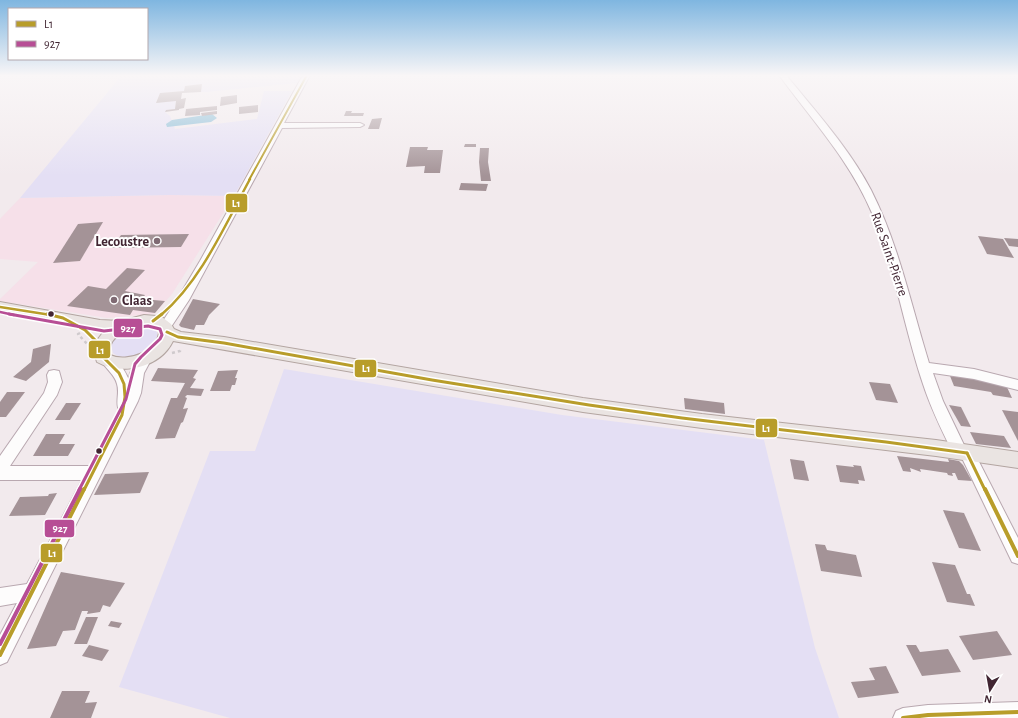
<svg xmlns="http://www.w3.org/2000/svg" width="1018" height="718" font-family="'Alegreya Sans',sans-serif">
	<rect width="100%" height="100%" fill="#f2eaed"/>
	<polygon fill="#f6e0e9" points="171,195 234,196 172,294 154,314 107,318 0,301 0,299 38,262 0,259 0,219 20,198"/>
	<g fill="#e4dff4">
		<polygon points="122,75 301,75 297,83 206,92 201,92 202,84 185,86 184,91 160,93 156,102 176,101 175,109 166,110 165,112 170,116 175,129 257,119 264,91 292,91 234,196 171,195 20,198"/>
		<path d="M142,326L150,327L157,332C162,351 126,364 113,353L111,345C116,333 129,328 142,326Z"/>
		<polygon points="284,369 562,415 764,440 815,648 839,718 230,718 119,687 210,451 255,451"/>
	</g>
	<polygon fill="#82b9d4" points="212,114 217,118 211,122 167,127 166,124 172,120"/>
	<g fill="#a49397">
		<polygon points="202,84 201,92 182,93 181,99 186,98 184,108 179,109 179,110 165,112 166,110 175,109 176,101 156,103 160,93 184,91 185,86"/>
		<polygon points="237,95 237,103 220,106 221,97"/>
		<polygon points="258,105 258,112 239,114 239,107"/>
		<polygon points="217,106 217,110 200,112 200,115 185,116 186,109"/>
		<polygon points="217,111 217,114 202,116 201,113"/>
		<polygon points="346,111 352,111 351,113 364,113 363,116 344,116"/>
		<polygon points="382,118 379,129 368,129 372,119"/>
		<polygon points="465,144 476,144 476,147 464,147"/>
		<polygon points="410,147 428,147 427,150 443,150 440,173 424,173 425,166 406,167"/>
		<polygon points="480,148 489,148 488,162 491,181 481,181 479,162"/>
		<polygon points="461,183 488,184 486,191 459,190"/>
		<polygon points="103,222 80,261 53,263 78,224"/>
		<polygon points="189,234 181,247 112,248 121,235"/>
		<polygon points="978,236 1003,239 1014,258 987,254"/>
		<polygon points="1004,238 1018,239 1018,247 1009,246"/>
		<polygon points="127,268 145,270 125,291 145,295 142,299 165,301 155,313 133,310 130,315 67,306 88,286 106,289"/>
		<polygon points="193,299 220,304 209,315 204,325 196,325 194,330 181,327 179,325"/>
		<polygon points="51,344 49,362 26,381 13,377 31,362 33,349"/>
		<polygon points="158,368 198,370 193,378 196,379 190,388 204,389 201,396 187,395 185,397 187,398 183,409 188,408 183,422 181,423 175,438 155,439 171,398 177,398 185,383 151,381"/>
		<polygon points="238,370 235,378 237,378 235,385 232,385 230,391 210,391 218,371"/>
		<polygon points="950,376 996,382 1006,385 1012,398 993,395 991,392 954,386"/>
		<polygon points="869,382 890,384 898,403 876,400"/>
		<polygon points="7,392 25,392 6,417 0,417 0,402"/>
		<polygon points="684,398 724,403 725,414 685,409"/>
		<polygon points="66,403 81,403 70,420 55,420"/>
		<polygon points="949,405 961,407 971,427 961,426"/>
		<polygon points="1002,410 1018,412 1018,441"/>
		<polygon points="970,432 1004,436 1011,448 976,444"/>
		<polygon points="46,434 65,434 59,444 75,444 68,456 33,456"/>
		<polygon points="897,456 949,462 948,459 959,461 963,465 972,481 958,480 955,473 952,473 953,476 948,475 947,473 920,469 921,472 910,468 911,472 903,471"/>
		<polygon points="790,459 804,461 809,481 794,479"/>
		<polygon points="836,465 854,467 853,465 861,466 865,481 858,480 859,484 840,482"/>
		<polygon points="149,472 140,493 94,495 105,474"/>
		<polygon points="57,493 45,515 9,516 20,497 48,496 49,494"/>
		<polygon points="943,510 964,513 981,551 959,548"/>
		<polygon points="815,544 825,545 827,550 856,555 862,577 821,571"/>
		<polygon points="932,562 955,565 967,594 970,594 975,606 947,602"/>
		<polygon points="61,572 125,583 110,607 103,605 100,612 87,614 88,611 82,611 75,630 63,631 56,646 27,649"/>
		<polygon points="86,617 98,617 87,644 74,644"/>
		<polygon points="111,621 122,623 119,628 108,626"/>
		<polygon points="997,631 1012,655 973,660 959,636"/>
		<polygon points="89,645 109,650 102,661 82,656"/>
		<polygon points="906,645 916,645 920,652 948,649 961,672 922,676"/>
		<polygon points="886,666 899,693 858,698 851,682 875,680 869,668"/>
		<polygon points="62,691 90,691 85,703 97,702 91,718 50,718"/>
	</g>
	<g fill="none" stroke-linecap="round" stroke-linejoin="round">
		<defs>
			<g id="minor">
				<polygon points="303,75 310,75 284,123 360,123 364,125 360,127 282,128 189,300 169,330 165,331 161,330 159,327 178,298 200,261"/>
				<path d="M779,75H786C816,112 849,148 871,190C899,245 911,305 929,363L974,369L1018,380V390L974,379L933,373L943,401L965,447L972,448L1018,538V564L1012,562L962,458L955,457C943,433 931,409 923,384C904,328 895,268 872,213C850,161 812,120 779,75Z"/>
				<path d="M146,353L151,355L152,358L144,373L141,393L138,401L7,662L0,665V635L17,603L0,606V588L27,584L82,480H0V456L44,393L48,382L47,375L49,371L54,370L59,371L62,382L57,395L10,466H90L119,410C115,403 120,393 117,384C115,375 107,370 102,362L104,359C117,355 125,371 129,380L130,373L141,355Z"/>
				<polygon points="1018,702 1018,718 893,718 896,711 903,708 928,705"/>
			</g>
			<path id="major" d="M0,302L100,320L121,321L144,315L157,316L162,317L171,324L174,329L181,332L224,337L583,398L702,414L936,440L1018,452V468L936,456L702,428L583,412L173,341C160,368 122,376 97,362L93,349L98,339L104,331L0,312ZM144,325L153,326L159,330C160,351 127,363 110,355C106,336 130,328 144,325Z"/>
		</defs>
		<use href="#minor" stroke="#b9a8b0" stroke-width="2"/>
		<use href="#major" stroke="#b3a5a1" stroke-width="2"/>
		<g stroke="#cfcacd" stroke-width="2.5" stroke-dasharray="3 3" stroke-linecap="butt">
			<polyline points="80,333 78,334 88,345"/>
			<polyline points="172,353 180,351 181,348"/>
		</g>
		<use href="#minor" fill="#fdfcfc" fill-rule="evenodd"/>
		<use href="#major" fill="#eae4e2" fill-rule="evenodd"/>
		<defs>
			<polyline id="bus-1-far3" points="249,180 307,75"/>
			<g id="bus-1-far2">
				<polyline points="0,307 51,315"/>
				<path d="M161,315C201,281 225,225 250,179"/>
			</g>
			<g id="bus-1-far1">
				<polyline points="47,314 63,318 85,330 96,341 104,358 119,373 124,384 125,397 122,415 84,490"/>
				<polyline points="153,321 162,314"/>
				<polyline points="167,332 178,337 224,343 432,380 589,405 682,418 886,442 967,453"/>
				<polyline points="967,453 985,490"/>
			</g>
			<g id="bus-1">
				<polyline points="985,489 1018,556"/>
				<polyline points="0,655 84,489"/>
				<polyline points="903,718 928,715 1018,712"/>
			</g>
			<polyline id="bus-2-far2" points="0,312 14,315"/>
			<polyline id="bus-2-far1" points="9,314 104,331 148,326 160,329 162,335 160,339 141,357 135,364 126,399 79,490"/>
			<polyline id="bus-2" points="0,644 80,489"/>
		</defs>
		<use href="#bus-1-far3" stroke="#fff" stroke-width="4"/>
		<use href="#bus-1-far2" stroke="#fff" stroke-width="5"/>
		<use href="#bus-1-far1" stroke="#fff" stroke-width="6"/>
		<use href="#bus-1" stroke="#fff" stroke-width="7"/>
		<use href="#bus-2-far2" stroke="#fff" stroke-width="5"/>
		<use href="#bus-2-far1" stroke="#fff" stroke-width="6"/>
		<use href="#bus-2" stroke="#fff" stroke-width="7"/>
		<use href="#bus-1-far3" stroke="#b89d2a" stroke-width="2"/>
		<use href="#bus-1-far2" stroke="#b89d2a" stroke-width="2.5"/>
		<use href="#bus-1-far1" stroke="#b89d2a" stroke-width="3"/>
		<use href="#bus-1" stroke="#b89d2a" stroke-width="4"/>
		<use href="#bus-2-far2" stroke="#b74e95" stroke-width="2.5"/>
		<use href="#bus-2-far1" stroke="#b74e95" stroke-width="3"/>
		<use href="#bus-2" stroke="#b74e95" stroke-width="4"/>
	</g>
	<linearGradient id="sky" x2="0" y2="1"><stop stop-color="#7fb6e0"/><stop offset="0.43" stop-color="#f9f6f7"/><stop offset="1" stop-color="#f9f6f7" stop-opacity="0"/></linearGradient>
	<rect width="1018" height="176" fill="url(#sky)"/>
	<g fill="#7f6a73" stroke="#fff" stroke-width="1.5">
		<circle cx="157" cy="241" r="4"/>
		<circle cx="114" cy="300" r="4"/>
	</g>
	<g fill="#412532" stroke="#fff" stroke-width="1.5">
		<circle cx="51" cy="314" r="3.5"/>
		<circle cx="99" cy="451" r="3.5"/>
	</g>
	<g text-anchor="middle" stroke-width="4" stroke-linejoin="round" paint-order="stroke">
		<g font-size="14" font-weight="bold" fill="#412532" stroke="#fff" text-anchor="end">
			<text x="149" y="246">Lecoustre</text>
			<text x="122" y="305" text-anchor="start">Claas</text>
		</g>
		<g font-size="14" fill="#412532" stroke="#fff">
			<text transform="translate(890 254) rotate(71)" y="5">Rue Saint-Pierre</text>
		</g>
	</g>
	<g stroke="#fff" stroke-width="1.5">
		<rect x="225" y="193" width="23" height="20" rx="4" fill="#b89d2a"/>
		<rect x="113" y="318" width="30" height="20" rx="4" fill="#b74e95"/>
		<rect x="88" y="340" width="23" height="19" rx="4" fill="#b89d2a"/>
		<rect x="354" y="359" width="23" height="19" rx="4" fill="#b89d2a"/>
		<rect x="755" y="418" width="23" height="20" rx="4" fill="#b89d2a"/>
		<rect x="44" y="519" width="31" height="19" rx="4" fill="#b74e95"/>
		<rect x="40" y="543" width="23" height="20" rx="4" fill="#b89d2a"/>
	</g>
	<g font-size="11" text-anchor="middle" font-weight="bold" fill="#fff">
		<text x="236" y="207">L1</text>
		<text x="128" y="332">927</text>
		<text x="100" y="354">L1</text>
		<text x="366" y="372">L1</text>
		<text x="766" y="432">L1</text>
		<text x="60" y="532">927</text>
		<text x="52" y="557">L1</text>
	</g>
	<rect x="8" y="8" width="140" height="52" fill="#ffffff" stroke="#b3a8ad"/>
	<rect x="16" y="21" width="20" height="6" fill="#b89d2a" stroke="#b3a8ad"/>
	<text x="44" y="28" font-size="12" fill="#412532">L1</text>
	<rect x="16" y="41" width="20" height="6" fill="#b74e95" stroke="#b3a8ad"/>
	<text x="44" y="48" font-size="12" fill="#412532">927</text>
	<g transform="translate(990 690) rotate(191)" stroke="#ffffff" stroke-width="3" paint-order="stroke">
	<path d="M0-3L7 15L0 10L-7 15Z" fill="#412532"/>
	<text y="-6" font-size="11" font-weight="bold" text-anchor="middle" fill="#412532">N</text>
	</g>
</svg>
